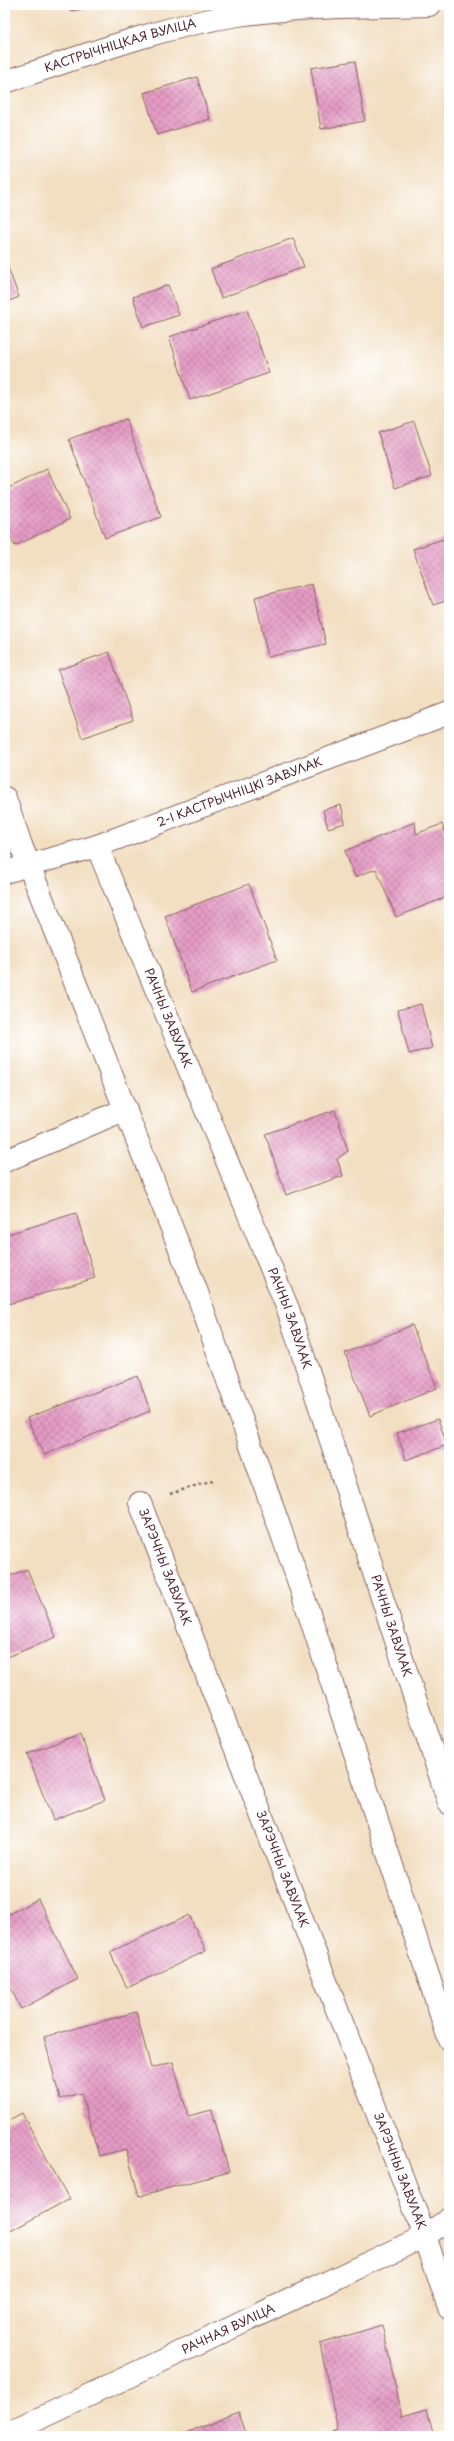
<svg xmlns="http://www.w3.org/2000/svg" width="454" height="2441" font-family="'Playpen Sans',sans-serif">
	<defs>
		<pattern id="building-cross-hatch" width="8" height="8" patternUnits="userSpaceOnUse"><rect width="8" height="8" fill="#e59bc5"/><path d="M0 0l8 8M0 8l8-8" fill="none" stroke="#bc7ea0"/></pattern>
	</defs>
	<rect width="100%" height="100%" fill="#fff"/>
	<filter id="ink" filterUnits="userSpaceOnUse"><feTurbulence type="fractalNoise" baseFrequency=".025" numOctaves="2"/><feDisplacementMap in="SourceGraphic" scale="8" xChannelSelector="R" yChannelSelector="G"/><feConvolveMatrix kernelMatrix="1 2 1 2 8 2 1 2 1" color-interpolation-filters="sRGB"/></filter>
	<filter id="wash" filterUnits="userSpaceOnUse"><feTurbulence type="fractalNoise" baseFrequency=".012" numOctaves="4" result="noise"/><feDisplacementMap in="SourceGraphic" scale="16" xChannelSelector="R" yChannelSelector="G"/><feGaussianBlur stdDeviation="0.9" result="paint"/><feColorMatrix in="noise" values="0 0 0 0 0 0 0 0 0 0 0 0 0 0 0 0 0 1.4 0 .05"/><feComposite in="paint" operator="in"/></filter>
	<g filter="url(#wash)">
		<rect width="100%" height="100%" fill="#f2dec0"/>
		<g id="blocks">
			<g fill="url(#building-cross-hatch)">
				<polygon points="70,5 94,5 94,6 71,11"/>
				<polygon points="355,61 365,121 321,129 311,68"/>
				<polygon points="197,77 210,119 157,135 144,93"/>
				<polygon points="293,238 304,267 221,298 211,269"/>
				<polygon points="5,260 19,297 5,303"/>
				<polygon points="168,285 179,315 143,327 133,297"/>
				<polygon points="247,310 269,373 190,400 169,337"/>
				<polygon points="126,419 161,517 105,538 69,439"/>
				<polygon points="414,421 432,476 395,488 378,433"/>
				<polygon points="47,469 70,519 15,546 5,526 5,490"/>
				<polygon points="449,537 449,600 433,605 413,549"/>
				<polygon points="312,584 326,644 268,657 255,597"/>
				<polygon points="109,652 133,720 82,738 58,670"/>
				<polygon points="341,805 345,823 328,828 323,810"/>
				<polygon points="415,822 416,834 442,824 449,842 449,896 396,917 376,869 355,877 345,851"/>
				<polygon points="249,884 277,960 192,992 165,916"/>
				<polygon points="421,1004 432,1048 409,1054 398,1010"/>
				<polygon points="335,1110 348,1151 337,1159 343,1176 286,1195 265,1134"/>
				<polygon points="76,1213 95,1278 5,1305 5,1235"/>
				<polygon points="412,1325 437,1388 370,1416 345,1353"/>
				<polygon points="138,1376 150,1411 44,1455 27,1418"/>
				<polygon points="438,1419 447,1445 406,1460 397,1433"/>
				<polygon points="27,1569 56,1637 5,1658 5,1578"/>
				<polygon points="80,1734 105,1800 53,1820 27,1754"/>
				<polygon points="38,1899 78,1979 21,2009 5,1977 5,1916"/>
				<polygon points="189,1915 206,1951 127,1988 110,1952"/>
				<polygon points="136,2012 151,2068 173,2062 188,2116 212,2110 229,2172 139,2196 126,2149 99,2156 81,2093 60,2099 44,2037"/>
				<polygon points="22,2113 69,2199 5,2234 5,2122"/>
				<polygon points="382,2325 402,2416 427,2409 434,2436 325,2436 338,2431 320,2344"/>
				<polygon points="239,2413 247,2436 179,2436"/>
			</g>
		</g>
	</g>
	<g filter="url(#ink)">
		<use href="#blocks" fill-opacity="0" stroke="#85625f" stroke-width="1"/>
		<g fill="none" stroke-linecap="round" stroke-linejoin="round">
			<defs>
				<g id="street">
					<path id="s1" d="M5,82C81,57 159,27 238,15C301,6 366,7 429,5"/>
					<path id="s2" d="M97,846L288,1309L449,1803"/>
					<path id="s3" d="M5,872L97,846L449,713"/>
					<polyline points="5,1161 126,1109"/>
					<path id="s4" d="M140,1503L425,2236L449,2308"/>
					<path id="s5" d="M5,2435L425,2236L449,2219"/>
				</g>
				<polyline id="secondary" points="5,798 21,845 195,1287 297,1577 449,2039"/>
			</defs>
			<use href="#street" stroke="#85625f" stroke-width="24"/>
			<use href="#secondary" stroke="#85625f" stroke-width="24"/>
			<polyline stroke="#85625f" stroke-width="2.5" stroke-dasharray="3 3" stroke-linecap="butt" points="170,1494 213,1480"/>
			<use href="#street" stroke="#fff" stroke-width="22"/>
			<use href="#secondary" stroke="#fff" stroke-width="22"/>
		</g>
	</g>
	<g text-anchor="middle" stroke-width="3.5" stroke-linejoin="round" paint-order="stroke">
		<g font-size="12" fill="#4a1f2b" stroke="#fff">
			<text dy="4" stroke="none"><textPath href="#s1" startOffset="121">КАСТРЫЧНІЦКАЯ ВУЛІЦА</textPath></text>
			<text dy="4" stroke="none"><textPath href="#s3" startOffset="248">2-І КАСТРЫЧНІЦКІ ЗАВУЛАК</textPath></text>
			<text dy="4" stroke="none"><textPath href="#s2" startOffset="186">РАЧНЫ ЗАВУЛАК</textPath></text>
			<text dy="4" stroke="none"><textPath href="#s2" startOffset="510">РАЧНЫ ЗАВУЛАК</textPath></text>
			<text dy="4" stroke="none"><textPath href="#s4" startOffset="69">ЗАРЭЧНЫ ЗАВУЛАК</textPath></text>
			<text dy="4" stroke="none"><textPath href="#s2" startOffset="834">РАЧНЫ ЗАВУЛАК</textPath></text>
			<text dy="4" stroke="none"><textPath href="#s4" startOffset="393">ЗАРЭЧНЫ ЗАВУЛАК</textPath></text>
			<text dy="4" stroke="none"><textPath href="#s4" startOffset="717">ЗАРЭЧНЫ ЗАВУЛАК</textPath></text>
			<text dy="4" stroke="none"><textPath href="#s5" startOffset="247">РАЧНАЯ ВУЛІЦА</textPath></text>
		</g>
	</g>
	<rect width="454" height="2441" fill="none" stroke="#fff" stroke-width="20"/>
</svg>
